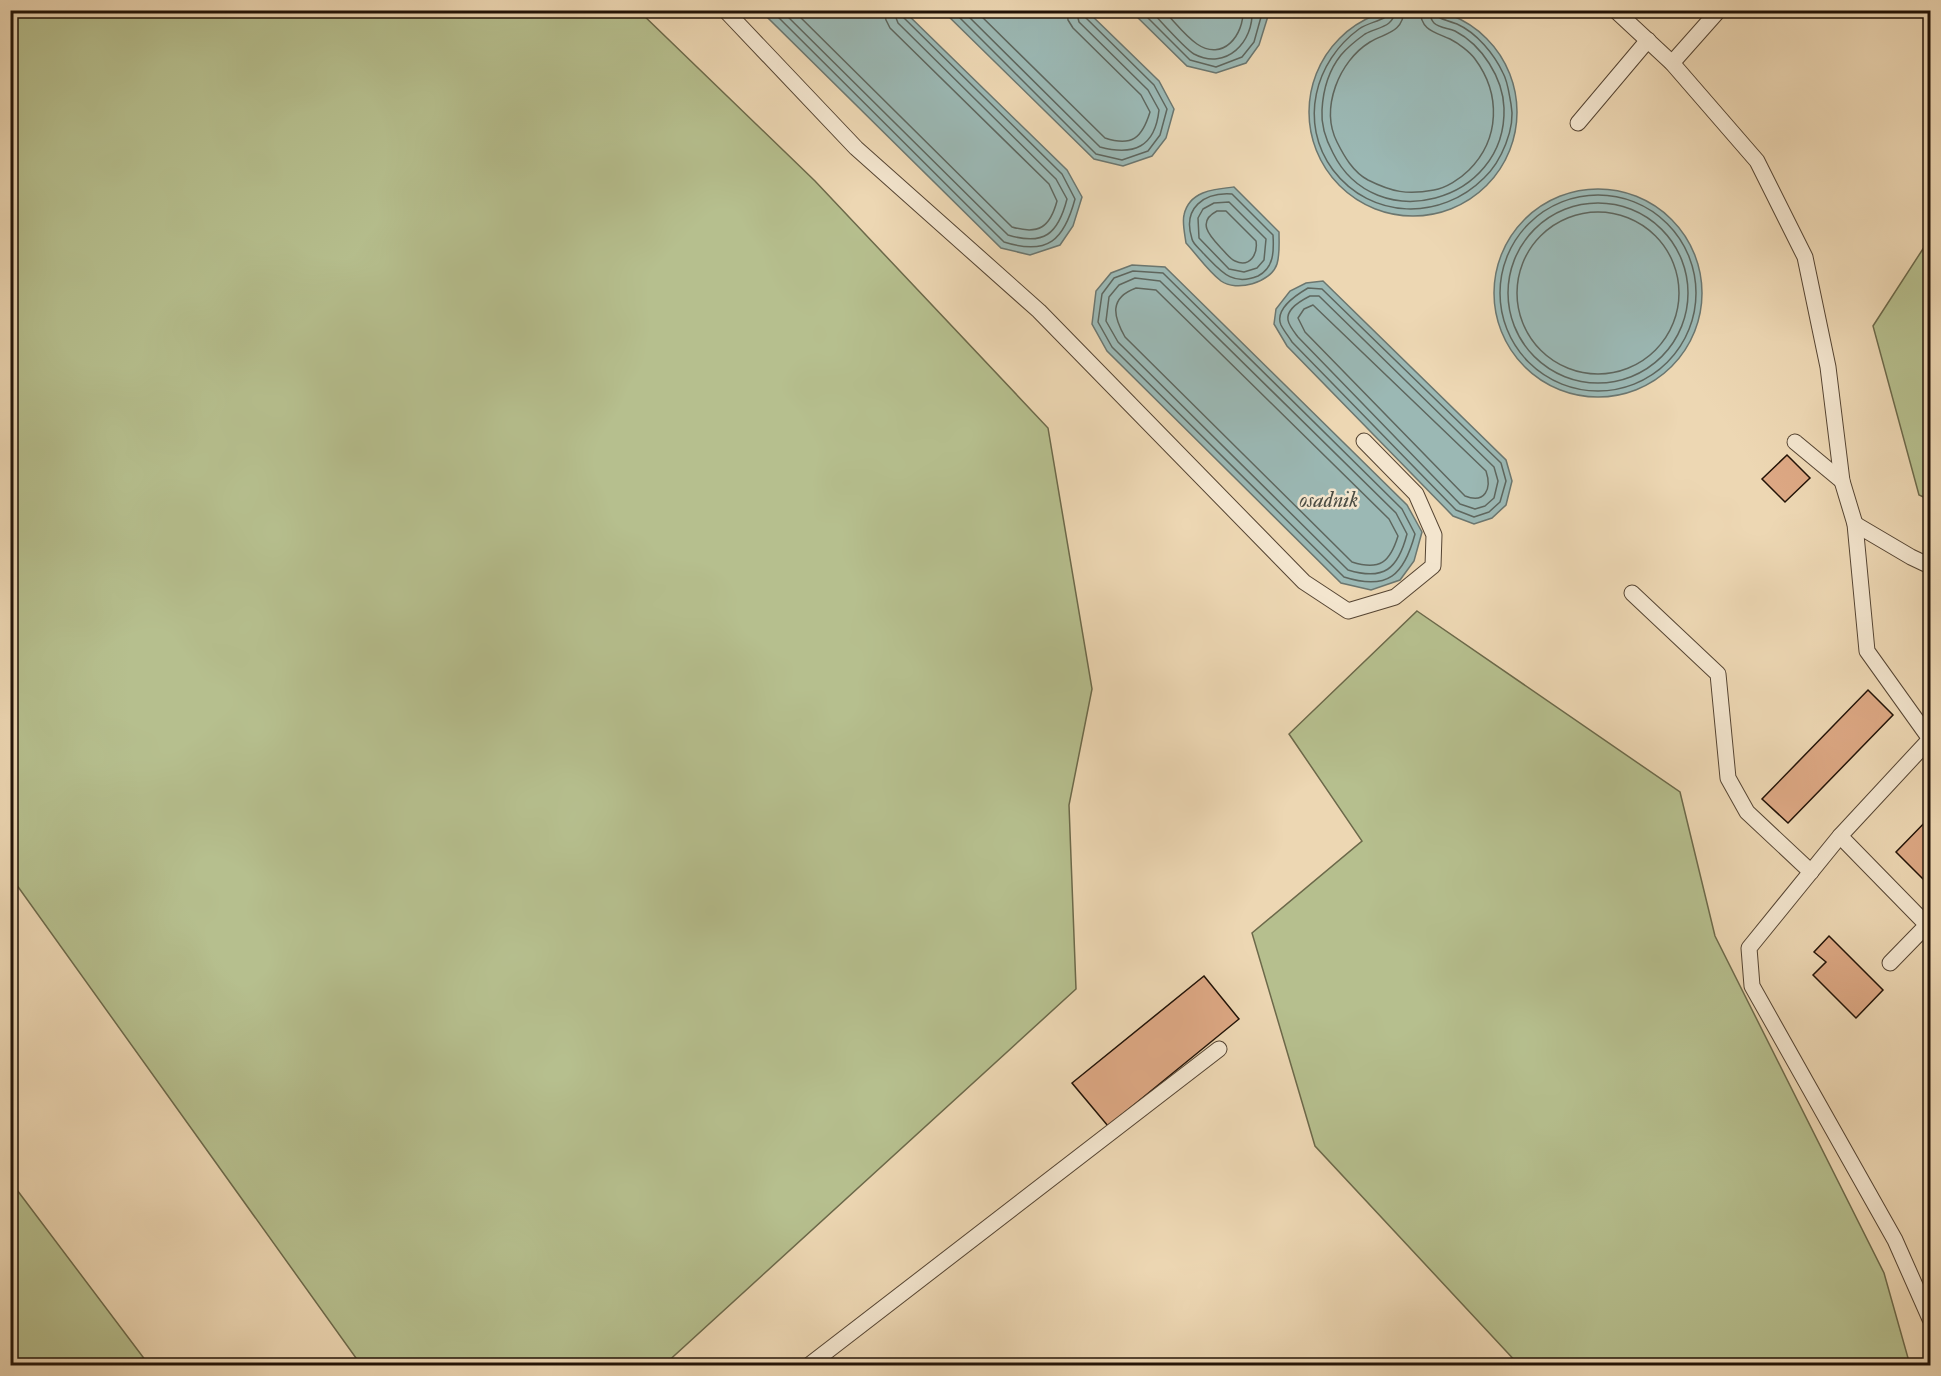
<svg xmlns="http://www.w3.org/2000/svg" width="1941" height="1376" font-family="'IM FELL Double Pica',serif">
	<rect width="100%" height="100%" fill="#edd7b3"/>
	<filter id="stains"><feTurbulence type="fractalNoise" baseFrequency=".00333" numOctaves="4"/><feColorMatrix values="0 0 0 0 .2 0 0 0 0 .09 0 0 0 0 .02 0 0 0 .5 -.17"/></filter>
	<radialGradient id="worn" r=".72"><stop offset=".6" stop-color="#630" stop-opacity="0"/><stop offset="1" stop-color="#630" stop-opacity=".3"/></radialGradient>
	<g fill="#b6bf8e" stroke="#6c694a" stroke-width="1.5">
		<polygon points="10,11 639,11 815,181 1048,428 1092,689 1069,805 1076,989 664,1365 361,1365 11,877"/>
		<polygon points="1930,238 1930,500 1919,495 1873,326"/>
		<polygon points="1417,611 1680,792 1715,936 1884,1273 1910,1365 1519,1365 1315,1146 1252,933 1362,841 1289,734"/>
		<polygon points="11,1182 149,1365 11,1365"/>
	</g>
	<g fill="#9bb8b4" stroke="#6b766f" stroke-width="1.5">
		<circle cx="1413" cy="112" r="104"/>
		<polygon points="764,11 904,11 1067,170 1082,197 1073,226 1060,245 1030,255 1001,248 766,16"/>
		<polygon points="943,11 1087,11 1159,81 1174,109 1166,138 1152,156 1123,166 1094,159"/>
		<polygon points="1265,11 1268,16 1259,45 1246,63 1216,73 1187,66 1131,11"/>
		<path d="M1234,187L1279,232C1279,243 1280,254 1277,264C1271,283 1236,292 1221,281C1208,271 1197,255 1186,243C1185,235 1182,223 1184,215C1189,191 1214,189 1234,187Z"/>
		<circle cx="1598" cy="293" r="104"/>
		<polygon points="1132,265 1165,267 1407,505 1422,532 1414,561 1400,580 1371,590 1341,583 1107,351 1092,324 1096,291 1111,273"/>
		<polygon points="1323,281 1506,460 1512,481 1506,505 1492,518 1474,524 1453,516 1287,346 1274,324 1276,309 1290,291 1306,283"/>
	</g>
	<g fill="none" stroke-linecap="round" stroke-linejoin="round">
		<g stroke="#5e665e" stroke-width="1.5">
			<path d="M771,10L1004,242C1048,256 1064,240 1075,199L1062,174L903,17L901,10"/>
			<path d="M781,10L1008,235C1044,246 1058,234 1067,199L1056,179L898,23L893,10"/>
			<path d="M793,10L1012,227C1039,235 1050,227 1057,201L1049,184L890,28L886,20L884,10"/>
			<polyline points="952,10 1096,154 1122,160 1148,151 1160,135 1167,109 1154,85 1085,17 1083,10"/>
			<path d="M962,10L1100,147C1134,156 1155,147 1159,110L1148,90L1079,22L1076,10"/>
			<path d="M975,10L1105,138C1132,147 1142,138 1150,112L1141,95L1073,28L1068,20L1067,10"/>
			<polyline points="1140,10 1190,60 1216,67 1242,57 1254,42 1261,17 1260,10"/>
			<path d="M1150,10C1160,20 1184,48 1194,54C1226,71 1254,42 1252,10"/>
			<path d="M1163,10C1174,21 1185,36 1197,44C1223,62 1244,35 1243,10"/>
			<path d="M1387,10L1384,18C1376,22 1366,24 1359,29C1315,61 1298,123 1333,170C1371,220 1441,221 1484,178C1501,162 1516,128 1511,104C1509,94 1508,82 1503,73C1494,54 1477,33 1457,24C1451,22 1445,20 1440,18L1437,10"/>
			<path d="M1395,10C1394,28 1377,27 1365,34C1358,39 1347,48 1341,55C1329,70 1323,91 1322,110C1321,124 1326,140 1333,153C1375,238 1507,203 1504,108C1503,78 1482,45 1455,31C1448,28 1439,28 1434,23C1430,19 1430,15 1429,10"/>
			<path d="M1404,10C1403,33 1385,33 1370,42C1339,61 1320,108 1337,142C1344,156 1353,172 1368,180C1392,192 1407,195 1434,190C1446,188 1460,179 1469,170C1500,139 1501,94 1475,59C1470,52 1458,43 1450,39C1435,32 1421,31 1420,10"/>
			<path d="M1232,194L1273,235C1274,251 1274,268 1258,276C1231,287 1220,270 1203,253C1200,249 1193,244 1192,239C1182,208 1204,192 1232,194Z"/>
			<circle cx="1598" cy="293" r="98"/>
			<polygon points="1229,202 1266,239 1264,260 1257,268 1244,272 1229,269 1199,238 1198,218 1203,209 1214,203"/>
			<circle cx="1598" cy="293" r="90"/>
			<path d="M1217,211H1226L1256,241C1258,254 1250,268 1235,261C1230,259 1225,252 1221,248C1210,236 1196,222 1217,211Z"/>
			<circle cx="1598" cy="293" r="81"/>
			<path d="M1133,271L1163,273L1402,509L1415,534C1404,575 1388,591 1344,577L1112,347L1098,322L1102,294L1114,278Z"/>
			<path d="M1135,278L1160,281L1396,513L1407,534C1398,569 1384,581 1348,570L1118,342L1106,321L1109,297L1119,285Z"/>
			<path d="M1136,288L1156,290L1389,519L1398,536C1390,562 1380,571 1352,562L1125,337C1113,316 1109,298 1136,288Z"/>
			<path d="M1308,288L1322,289L1501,463L1506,481L1500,502L1489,512L1474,517L1456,510L1292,342C1289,337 1284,331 1281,325C1274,309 1296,295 1308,288Z"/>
			<path d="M1310,296H1319L1494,467L1498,481L1494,498L1485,506L1475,509L1460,504L1298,337C1295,333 1289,326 1288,320C1286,309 1302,300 1310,296Z"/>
			<path d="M1313,305L1486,471C1492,489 1485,504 1465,496L1305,332L1298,318L1304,309Z"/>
		</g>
	</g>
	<g fill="#dda884" stroke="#221307" stroke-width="1.5">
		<polygon points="1787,455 1810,478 1785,502 1762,479"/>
		<polygon points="1868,690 1893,715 1788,823 1762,799"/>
		<polygon points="1930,817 1930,886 1896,852"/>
		<polygon points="1829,936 1883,990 1856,1018 1813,975 1826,962 1814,952"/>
		<polygon points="1204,976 1239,1019 1108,1126 1072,1083"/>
	</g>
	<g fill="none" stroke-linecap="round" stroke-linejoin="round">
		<defs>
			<g id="service">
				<polyline points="725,10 856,148 1039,311 1304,582 1348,611 1395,597 1433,566 1434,535 1416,494 1364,441"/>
				<polyline points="1615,10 1672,63 1757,161 1805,257 1828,367 1842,481 1855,524 1867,651 1930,739"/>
				<polyline points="1672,63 1719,10"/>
				<polyline points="1578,123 1648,40"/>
				<polyline points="1795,442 1842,481"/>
				<polyline points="1855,524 1911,557 1930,566"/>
				<polyline points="1632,593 1718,674 1728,778 1747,812 1811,872"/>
				<polyline points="1930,739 1840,836 1930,928"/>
				<polyline points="1840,836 1749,948 1752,986 1895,1240 1930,1319"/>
				<polyline points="1890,963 1927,925"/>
				<polyline points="808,1366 1219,1049"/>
			</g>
		</defs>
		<use href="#service" stroke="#554432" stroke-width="17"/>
		<use href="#service" stroke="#f3e5ce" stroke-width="15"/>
	</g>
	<g text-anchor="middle" stroke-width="5" stroke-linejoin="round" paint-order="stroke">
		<g font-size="22" font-style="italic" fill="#4c4d44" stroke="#f3e5ce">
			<text x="1329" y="507">osadnik</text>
		</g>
	</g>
	<rect width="1941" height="1376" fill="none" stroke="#edd7b3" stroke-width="36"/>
	<rect x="12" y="12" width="1917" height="1352" fill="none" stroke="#221307" stroke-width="3"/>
	<rect x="18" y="18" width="1905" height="1340" fill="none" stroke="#221307" stroke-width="1.5"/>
	<rect width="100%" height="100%" filter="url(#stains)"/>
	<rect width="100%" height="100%" fill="url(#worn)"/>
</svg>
